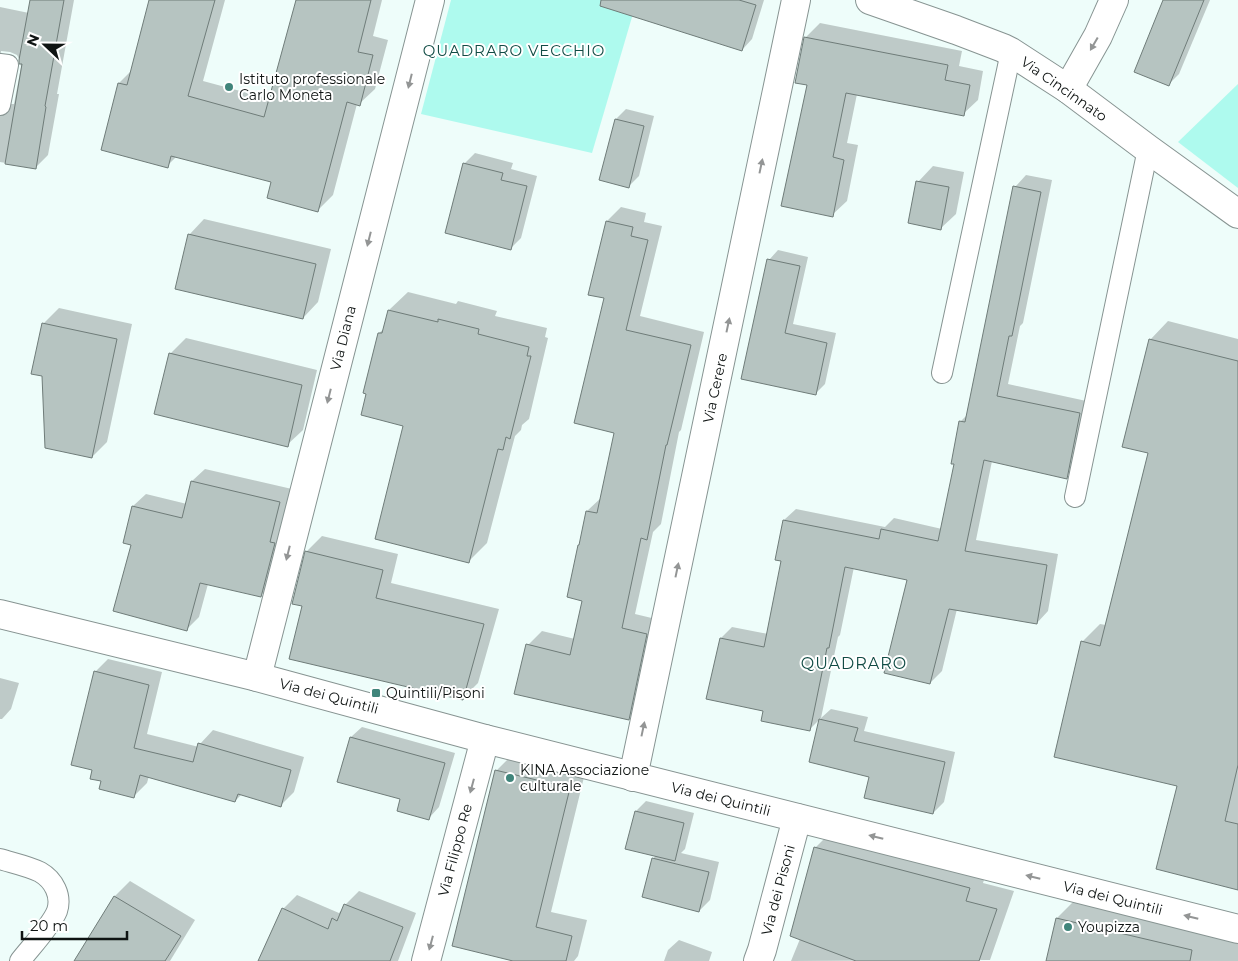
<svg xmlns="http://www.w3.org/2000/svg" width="1238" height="961" font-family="Montserrat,sans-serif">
	<rect width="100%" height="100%" fill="#eefdfa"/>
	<g fill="#aefaee">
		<polygon points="451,0 637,0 592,153 421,114"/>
		<polygon points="1238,84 1238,188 1178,142"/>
	</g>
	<g fill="#0003" fill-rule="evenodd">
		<path d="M31,0H74L57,94H59L48,155L35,168L0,162V7L29,13ZM1,51L10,52L17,55L20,61L21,67L14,104H11L5,101Z"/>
		<polygon points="151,0 225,0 203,81 270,99 297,1 295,0 382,0 373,36 388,40 375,89 359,104 357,104 333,195 318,210 272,181 177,156 167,166 119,83 132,70"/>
		<polygon points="644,0 764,0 752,39 742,50"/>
		<polygon points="1164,0 1210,0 1179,74 1169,84"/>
		<polygon points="820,23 962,51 959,66 983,71 978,100 963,114 857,94 847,143 858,145 847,201 832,215 809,84 805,38"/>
		<polygon points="626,109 654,116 639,176 628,187 616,119"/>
		<polygon points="475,153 513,163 511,169 537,176 521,238 511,248 464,164"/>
		<polygon points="933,166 964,172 956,214 940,229 918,182"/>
		<polygon points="1026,175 1052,180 1023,323 1020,326 1008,384 1091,402 1078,466 1066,477 992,461 976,540 1058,554 1048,611 1037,623 957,609 942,671 930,683 909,579 854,567 840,635 838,637 821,718 809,730 765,710 721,638 732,627 768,634 783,560 784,520 796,509 885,527 894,518 942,529 955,463 960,422 968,414 1015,187"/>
		<polygon points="621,207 646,213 644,222 662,226 640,316 704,332 681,430 679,432 661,524 653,532 635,614 660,620 643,704 629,718 528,645 542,631 575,639 584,600 581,543 587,511 602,497 615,432 605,297 589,294 607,221"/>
		<polygon points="204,219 331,249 318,302 303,318 189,235"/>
		<polygon points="778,250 808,257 793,324 836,333 825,384 815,394 742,378 769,260"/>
		<polygon points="408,292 456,304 458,301 497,311 495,316 547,328 545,337 548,338 529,419 522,425 521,430 515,436 487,543 468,562 405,425 379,333 385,328 389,310"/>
		<polygon points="59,308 132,324 107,442 92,457 43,324"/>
		<polygon points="1168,321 1238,339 1238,888 1179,785 1082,642 1100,624 1106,625 1150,452 1150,340"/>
		<polygon points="186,338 317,370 303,430 287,445 170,354"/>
		<polygon points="205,469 292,489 274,583 261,595 208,584 199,617 186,630 132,544 133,506 146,494 187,504 192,481"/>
		<polygon points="322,536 398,554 391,583 499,609 478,683 462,699 303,605 307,551"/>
		<polygon points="108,659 162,672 147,734 199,747 200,744 213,730 304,757 294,792 281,805 242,794 235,801 149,776 147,783 134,796 103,780 93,769 95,672"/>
		<polygon points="0,678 19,683 11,709 2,719 0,719"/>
		<polygon points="831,709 868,717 864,731 955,752 944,802 933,813 870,776 810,761 821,718"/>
		<polygon points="362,727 455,753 439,807 429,818 402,798 339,781 351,737"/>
		<polygon points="512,755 585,773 551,912 587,920 578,956 574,961 518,961 496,771"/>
		<polygon points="646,801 694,813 685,849 681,853 719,862 710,900 699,911 653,859 656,855 626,848 636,811"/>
		<polygon points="833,830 987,870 983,883 1014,891 990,960 791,961 800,939 815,848"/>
		<polygon points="130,881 195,920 170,961 75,961 115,896"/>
		<polygon points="359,891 416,913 398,961 259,961 283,909 297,895 339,913 343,908 345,905"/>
		<polygon points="1075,900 1238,940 1238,961 1047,961 1057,918"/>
		<polygon points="679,940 712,952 709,961 664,961 668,950"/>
	</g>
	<g fill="#b6c4c1" stroke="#6f7c79">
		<polygon points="30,0 64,0 45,106 46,107 36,169 5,164 22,64 19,64 19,60"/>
		<polygon points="149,0 215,0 188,96 264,117 296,0 371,0 358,52 373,55 360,106 347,102 318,212 267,198 271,182 171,156 168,168 101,150 118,83 127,85"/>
		<polygon points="601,0 739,0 756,5 742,51 600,6"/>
		<polygon points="1163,0 1204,0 1169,86 1134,72"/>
		<polygon points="804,37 948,65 945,80 970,85 964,116 846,93 833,157 844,160 833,217 781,206 807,85 795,83"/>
		<polygon points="615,119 644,126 629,188 599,180"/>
		<polygon points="463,163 503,173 501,180 527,186 511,250 445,233"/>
		<polygon points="916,181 949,187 941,230 908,223"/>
		<polygon points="1013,186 1041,192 1012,336 1009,336 997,396 1080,413 1067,479 984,460 965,551 1047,565 1037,624 949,609 930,684 884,673 907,580 845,567 829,648 827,648 810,731 761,721 763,711 706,699 720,638 764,647 781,561 775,560 783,520 879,539 881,529 938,541 954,464 951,464 959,421 965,422"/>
		<polygon points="606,221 633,227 631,236 648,240 626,330 691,345 667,445 666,445 647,540 641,538 622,628 647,634 629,720 514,694 526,644 570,655 582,601 567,597 578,545 579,545 586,511 597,513 614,433 574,423 604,298 588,295"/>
		<polygon points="188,234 316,264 303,319 175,289"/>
		<polygon points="767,259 800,266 785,333 827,343 816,395 741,379"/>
		<polygon points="388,310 438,322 438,319 479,329 478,334 529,347 527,356 531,356 510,439 506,437 503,450 498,449 469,563 375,539 403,426 361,415 366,394 363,393 378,333 382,333"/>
		<polygon points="42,323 117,339 92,458 45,448 42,376 31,374"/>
		<polygon points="1149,339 1238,361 1238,765 1225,821 1238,824 1238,890 1156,869 1177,786 1054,757 1081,641 1100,646 1148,453 1122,447"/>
		<polygon points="169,353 302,385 288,447 154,414"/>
		<polygon points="191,481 280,502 270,542 275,543 261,597 200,583 187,631 113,611 131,545 123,543 132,506 182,518"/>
		<polygon points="305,551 383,570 376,598 484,624 463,700 289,659 302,606 292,604"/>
		<polygon points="94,671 149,685 134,748 193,762 198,743 291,770 281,807 238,794 235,802 140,775 134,798 99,789 101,781 90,779 92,770 71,765"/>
		<polygon points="819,719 858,728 854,741 945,762 933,814 864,798 869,777 809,762"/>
		<polygon points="350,737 445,763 429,820 397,811 400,799 337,782"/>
		<polygon points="495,770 570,788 536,927 572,936 566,961 513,961 452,946"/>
		<polygon points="635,811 684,823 675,861 625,849"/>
		<polygon points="814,847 970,888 966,901 997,909 979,961 856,961 790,936"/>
		<polygon points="652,858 709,872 699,912 642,897"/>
		<polygon points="114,896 181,936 165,961 74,961"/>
		<polygon points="344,904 403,927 390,961 258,961 282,908 328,929 332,918 337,921"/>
		<polygon points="1056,918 1192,950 1190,961 1046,961"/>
	</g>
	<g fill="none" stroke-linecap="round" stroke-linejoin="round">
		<defs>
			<g id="service">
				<polyline points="0,64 8,65 0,105"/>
				<polyline points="942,373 1011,52"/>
				<polyline points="1075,497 1148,149"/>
				<path d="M0,859C13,863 28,866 40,872C54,880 62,896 57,911C51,926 30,948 20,961"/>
			</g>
			<g id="minor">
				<polyline points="870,0 956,30 1003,48 1011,52 1068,89 1148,149 1238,214"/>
				<polyline points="1068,89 1098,36 1114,0"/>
				<polyline points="0,614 257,677 485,739 1238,929"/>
				<polyline points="257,677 430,0"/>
				<polyline points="633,777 796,0"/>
				<polyline points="426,961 485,739"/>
				<polyline points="758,961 762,950 797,818"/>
			</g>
		</defs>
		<use href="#service" stroke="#879492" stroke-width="22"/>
		<use href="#minor" stroke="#879492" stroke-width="30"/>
		<use href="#service" stroke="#fff" stroke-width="20"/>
		<use href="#minor" stroke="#fff" stroke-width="28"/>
	</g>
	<defs><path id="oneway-solid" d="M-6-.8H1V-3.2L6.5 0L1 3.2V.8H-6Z" transform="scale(1.25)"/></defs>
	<g fill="#939595">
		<use href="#oneway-solid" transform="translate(1094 44) rotate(120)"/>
		<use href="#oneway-solid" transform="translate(410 81) rotate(104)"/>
		<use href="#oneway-solid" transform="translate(761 166) rotate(-78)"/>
		<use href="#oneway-solid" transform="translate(369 239) rotate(104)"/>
		<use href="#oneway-solid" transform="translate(728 325) rotate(-78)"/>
		<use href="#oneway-solid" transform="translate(329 396) rotate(104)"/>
		<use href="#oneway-solid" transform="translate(288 553) rotate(104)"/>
		<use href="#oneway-solid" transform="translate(677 570) rotate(-78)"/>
		<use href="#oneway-solid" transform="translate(643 729) rotate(-78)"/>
		<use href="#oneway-solid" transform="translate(472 786) rotate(105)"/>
		<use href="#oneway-solid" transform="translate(876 837) rotate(-166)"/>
		<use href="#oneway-solid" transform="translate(1033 877) rotate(-166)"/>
		<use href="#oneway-solid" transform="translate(1191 917) rotate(-166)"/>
		<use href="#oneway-solid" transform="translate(431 943) rotate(105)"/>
	</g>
	<g fill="#40857b" stroke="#fff" stroke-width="2">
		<circle cx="229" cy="87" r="5"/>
		<rect x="371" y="688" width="10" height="10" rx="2.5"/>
		<circle cx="510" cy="778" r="5"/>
		<circle cx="1068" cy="927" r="5"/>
	</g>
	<g text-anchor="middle" stroke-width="4" stroke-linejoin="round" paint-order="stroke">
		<g font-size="14" fill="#0f1413" stroke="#fff" text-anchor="start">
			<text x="239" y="84">Istituto professionale<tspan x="239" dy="16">Carlo Moneta</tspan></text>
			<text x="386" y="698">Quintili/Pisoni</text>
			<text x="520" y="775">KINA Associazione<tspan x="520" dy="16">culturale</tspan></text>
			<text x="1078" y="932">Youpizza</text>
		</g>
		<g font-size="14" fill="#0f1413" stroke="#fff">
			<text transform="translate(1064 89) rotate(35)" y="5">Via Cincinnato</text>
			<text transform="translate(343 338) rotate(-76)" y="5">Via Diana</text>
			<text transform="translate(715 388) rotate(-78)" y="5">Via Cerere</text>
			<text transform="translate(329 696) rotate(15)" y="5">Via dei Quintili</text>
			<text transform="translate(721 799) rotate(14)" y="5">Via dei Quintili</text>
			<text transform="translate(455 850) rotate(-75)" y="5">Via Filippo Re</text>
			<text transform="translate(778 890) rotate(-75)" y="5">Via dei Pisoni</text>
			<text transform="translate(1113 898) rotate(14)" y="5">Via dei Quintili</text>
		</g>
		<g font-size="15" letter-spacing="1" fill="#114c45" stroke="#fff">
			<text x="514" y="56">QUADRARO VECCHIO</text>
		</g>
		<g font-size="16" letter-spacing="1" fill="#114c45" stroke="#fff">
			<text x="854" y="669">QUADRARO</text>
		</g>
	</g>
	<g transform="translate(45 45) rotate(292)" stroke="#ffffff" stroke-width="4" paint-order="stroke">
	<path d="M0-4L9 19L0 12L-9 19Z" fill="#0f1413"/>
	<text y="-8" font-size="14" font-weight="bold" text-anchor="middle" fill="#0f1413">N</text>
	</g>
	<path d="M22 931v8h105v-8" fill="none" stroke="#0f1413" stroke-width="2.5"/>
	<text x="30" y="931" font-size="15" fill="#0f1413" stroke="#ffffff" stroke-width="4" paint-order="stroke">20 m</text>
</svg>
